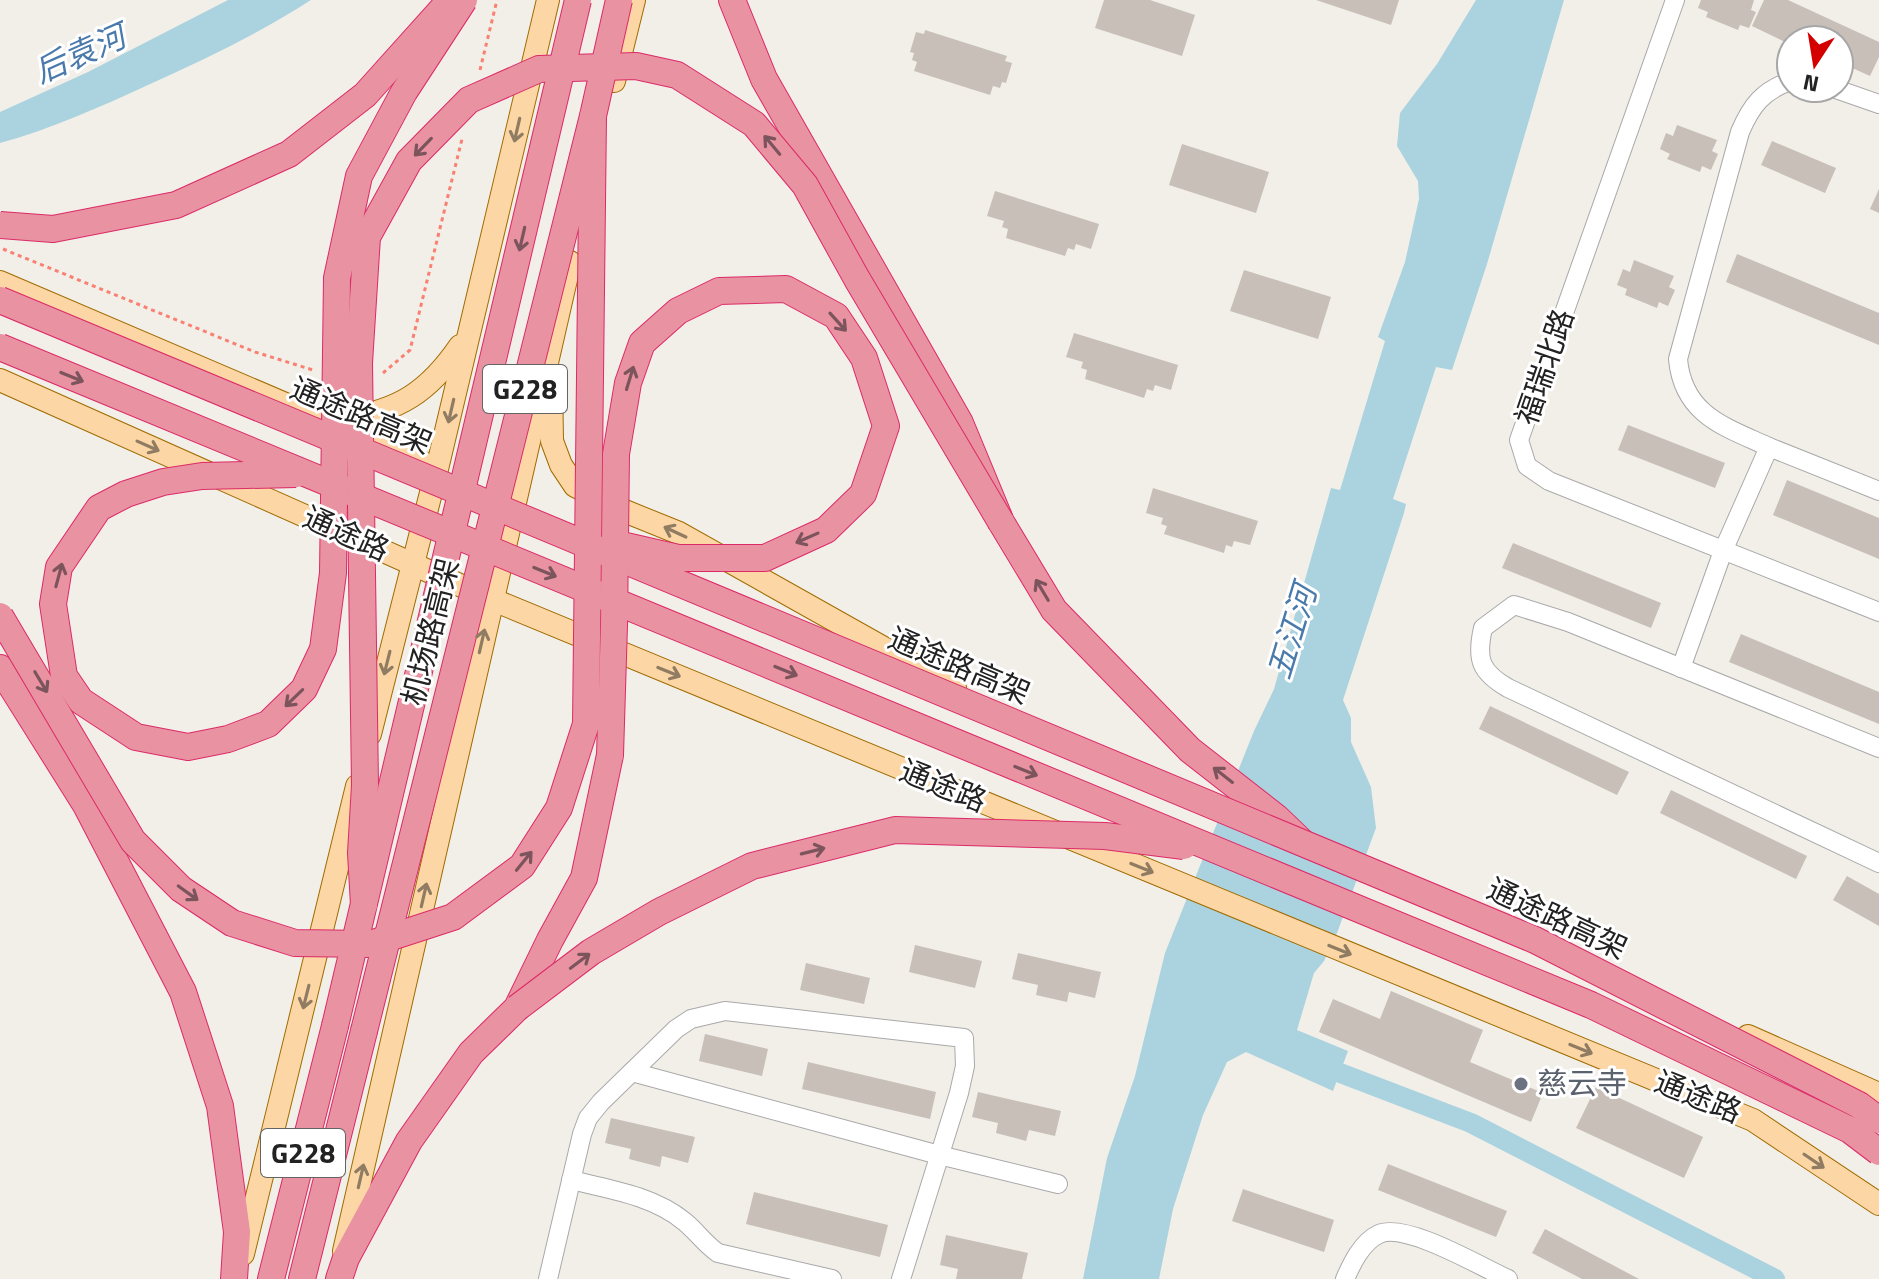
<svg xmlns="http://www.w3.org/2000/svg" width="1879" height="1279" font-family="'Titillium Web','Noto Sans SC',sans-serif">
	<rect width="100%" height="100%" fill="#f2efe9"/>
	<g fill="#aad3df">
		<path d="M228,0H311C260,33 204,60 148,85C100,107 51,129 0,143V112L88,72Z"/>
		<polygon points="1476,0 1564,0 1487,264 1452,370 1436,367 1393,499 1406,504 1404,513 1343,700 1351,718 1351,742 1371,787 1376,828 1337,933 1324,961 1314,973 1297,1030 1348,1051 1333,1091 1246,1052 1227,1062 1203,1115 1173,1209 1159,1279 1083,1279 1107,1158 1135,1076 1165,953 1254,731 1274,689 1331,488 1340,490 1385,341 1378,337 1405,262 1419,199 1418,181 1397,146 1400,113 1437,64"/>
	</g>
	<g fill="none" stroke-linecap="round" stroke-linejoin="round">
		<polyline stroke="#aad3df" stroke-width="20" points="1314,1063 1471,1123 1775,1279"/>
	</g>
	<g fill="#c7bfb8">
		<polygon points="1104,0 1150,0 1195,15 1182,56 1095,28"/>
		<polygon points="1316,0 1399,0 1391,25"/>
		<polygon points="1701,0 1754,0 1751,10 1756,12 1749,28 1740,25 1738,30 1706,17 1708,12 1698,8"/>
		<polygon points="1764,0 1788,0 1879,42 1879,57 1870,76 1839,62 1839,40 1792,40 1787,37 1785,42 1752,26"/>
		<polygon points="925,30 1007,56 1005,61 1012,63 1006,83 1002,82 1000,88 993,86 990,95 914,71 917,62 912,60 914,53 910,52 916,32 924,34"/>
		<polygon points="1677,125 1717,140 1712,151 1718,154 1711,170 1702,166 1700,172 1667,159 1670,154 1660,149 1666,133 1673,136"/>
		<polygon points="1772,141 1836,168 1825,193 1761,165"/>
		<polygon points="1182,144 1269,172 1256,213 1169,185"/>
		<polygon points="1879,189 1879,213 1870,209"/>
		<polygon points="995,191 1099,224 1091,249 1076,244 1074,250 1068,248 1065,256 1006,238 1008,229 1002,227 1004,221 987,216"/>
		<polygon points="1737,254 1879,313 1879,345 1726,282"/>
		<polygon points="1634,260 1674,276 1669,287 1675,290 1668,306 1659,302 1657,308 1625,295 1627,289 1617,285 1623,269 1630,272"/>
		<polygon points="1244,270 1331,297 1318,339 1230,311"/>
		<polygon points="1074,333 1178,365 1171,390 1155,385 1153,391 1147,389 1144,398 1085,379 1087,370 1081,368 1083,362 1066,357"/>
		<polygon points="1628,425 1725,463 1715,488 1618,450"/>
		<polygon points="1787,480 1879,518 1879,559 1773,515"/>
		<polygon points="1153,488 1258,521 1250,545 1234,541 1232,547 1226,545 1224,553 1164,534 1167,526 1161,524 1163,518 1146,513"/>
		<polygon points="1513,543 1661,603 1651,628 1502,568"/>
		<polygon points="1741,634 1879,692 1879,724 1729,662"/>
		<polygon points="1490,706 1629,772 1617,795 1479,729"/>
		<polygon points="1671,790 1807,856 1796,879 1660,813"/>
		<polygon points="1847,876 1879,894 1879,926 1833,900"/>
		<polygon points="915,945 982,961 975,988 909,972"/>
		<polygon points="1018,953 1101,972 1095,998 1069,992 1067,1002 1036,995 1038,985 1012,979"/>
		<polygon points="806,963 870,978 864,1004 800,990"/>
		<polygon points="1391,991 1483,1030 1470,1062 1543,1093 1531,1122 1319,1032 1333,999 1380,1019"/>
		<polygon points="705,1034 768,1049 762,1076 699,1061"/>
		<polygon points="808,1062 936,1092 930,1119 802,1089"/>
		<polygon points="1596,1087 1703,1137 1684,1178 1576,1128"/>
		<polygon points="978,1092 1061,1111 1055,1136 1029,1130 1026,1141 996,1133 998,1123 972,1117"/>
		<polygon points="611,1118 695,1137 688,1163 662,1156 660,1167 629,1159 631,1149 605,1143"/>
		<polygon points="1388,1164 1507,1211 1496,1237 1378,1190"/>
		<polygon points="1243,1189 1334,1220 1324,1252 1232,1221"/>
		<polygon points="754,1192 888,1225 880,1257 746,1224"/>
		<polygon points="1545,1229 1639,1279 1582,1279 1532,1253"/>
		<polygon points="946,1235 1028,1253 1022,1279 956,1279 958,1269 940,1265"/>
	</g>
	<g fill="none" stroke-linecap="round" stroke-linejoin="round">
		<defs>
			<g id="minor">
				<polyline points="1675,0 1519,440 1527,466 1549,481 1879,612"/>
				<polyline points="1833,88 1879,104"/>
				<polyline points="1769,447 1879,491"/>
				<path d="M1681,668L1723,551L1769,447C1725,427 1683,415 1678,359L1740,132C1751,106 1763,90 1791,81"/>
				<path d="M1879,748L1568,622L1514,605L1483,628C1476,659 1480,672 1508,688L1879,863"/>
				<polyline points="632,1072 939,1155 1058,1184"/>
				<path d="M571,1180C609,1189 654,1196 685,1222C697,1232 705,1244 718,1253L832,1279"/>
				<polyline points="548,1279 582,1134 588,1118 601,1102 676,1029 691,1019 725,1011 964,1038 965,1066 959,1093 901,1279"/>
				<path d="M1345,1279C1352,1263 1362,1242 1379,1234C1406,1222 1481,1267 1508,1279"/>
			</g>
			<g id="major">
				<polyline points="614,81 634,0"/>
				<polyline points="0,282 428,465"/>
				<polyline points="551,377 552,441 561,465 575,486 627,512 679,533 955,688"/>
				<polyline points="0,380 491,599 1753,1120 1879,1204"/>
				<path d="M345,418C399,412 430,390 460,346"/>
				<polyline points="370,734 437,469 548,0"/>
				<polyline points="1748,1036 1879,1094"/>
				<polyline points="344,1251 570,262"/>
				<polyline points="243,1254 357,786"/>
			</g>
			<g id="highway">
				<polyline points="732,0 764,79 960,423 1001,522 1054,610 1190,750 1277,818 1301,841"/>
				<polyline points="0,668 86,805 183,992 220,1106 237,1232 234,1279"/>
				<polyline points="271,1279 335,1026"/>
				<polyline points="302,1279 364,1031"/>
				<polyline points="339,1279 346,1258 409,1141 471,1053 517,1008 550,940 584,878 610,755"/>
			</g>
		</defs>
		<use href="#minor" stroke="#a9a9a9" stroke-width="20"/>
		<use href="#major" stroke="#a06b00" stroke-width="24"/>
		<use href="#highway" stroke="#dc2a67" stroke-width="28"/>
		<g stroke="#fa8072" stroke-width="3" stroke-dasharray="4 4" stroke-linecap="butt">
			<polyline points="480,70 497,0"/>
			<polyline points="3,249 255,352 313,370"/>
			<polyline points="383,373 410,350 462,139"/>
		</g>
		<use href="#minor" stroke="#fff" stroke-width="18"/>
		<use href="#major" stroke="#fcd6a4" stroke-width="22"/>
		<use href="#highway" stroke="#e892a2" stroke-width="26"/>
		<defs>
			<g id="highway-bridge">
				<polyline points="0,225 53,229 176,205 289,154 365,95 445,6"/>
				<polyline points="0,300 1535,940 1859,1105 1879,1120"/>
				<polyline points="0,347 1591,1005 1850,1130 1879,1152"/>
				<polyline points="296,474 202,476 163,482 126,494 99,508 59,567 53,604 64,676 81,701 136,737 188,747 228,739 268,724 304,689 323,649 333,573 337,278 359,176 404,92 464,0"/>
				<polyline points="0,616 133,841 181,889 232,923 295,943 370,944 453,917 522,866 559,808 586,724 593,116"/>
				<polyline points="610,755 614,625 616,454 628,383 642,343 678,311 719,291 786,289 836,316 864,358 886,426 863,494 826,530 765,558 678,558 617,544"/>
				<polyline points="364,905 361,853 365,785 359,363 367,237 409,161 469,100 539,69 636,66 677,75 754,124 805,185 857,279 1001,522"/>
				<polyline points="517,1008 591,952 659,912 752,866 895,830 1105,836 1184,846"/>
				<polyline points="335,1026 578,0"/>
				<polyline points="364,1031 593,116 619,0"/>
			</g>
		</defs>
		<use href="#highway-bridge" stroke="#dc2a67" stroke-width="28" stroke-linecap="butt"/>
		<use href="#highway-bridge" stroke="#e892a2" stroke-width="26"/>
	</g>
	<defs><path id="oneway-shaft" d="M-6 0H5M1.5-3L5.5 0L1.5 3" fill="none" stroke-width="1.6" stroke-linecap="round" stroke-linejoin="round" transform="scale(2)"/></defs>
	<g stroke="#8f7c63">
		<use href="#oneway-shaft" transform="translate(517 130) rotate(103)"/>
		<use href="#oneway-shaft" transform="translate(451 411) rotate(103)"/>
		<use href="#oneway-shaft" transform="translate(148 446) rotate(24)"/>
		<use href="#oneway-shaft" transform="translate(675 532) rotate(-155)"/>
		<use href="#oneway-shaft" transform="translate(482 641) rotate(-77)"/>
		<use href="#oneway-shaft" transform="translate(387 663) rotate(104)"/>
		<use href="#oneway-shaft" transform="translate(669 672) rotate(22)"/>
		<use href="#oneway-shaft" transform="translate(1142 868) rotate(22)"/>
		<use href="#oneway-shaft" transform="translate(424 895) rotate(-77)"/>
		<use href="#oneway-shaft" transform="translate(1340 950) rotate(22)"/>
		<use href="#oneway-shaft" transform="translate(306 997) rotate(104)"/>
		<use href="#oneway-shaft" transform="translate(1581 1049) rotate(22)"/>
		<use href="#oneway-shaft" transform="translate(1814 1161) rotate(34)"/>
		<use href="#oneway-shaft" transform="translate(361 1176) rotate(-77)"/>
	</g>
	<g stroke="#7b545c">
		<use href="#oneway-shaft" transform="translate(772 145) rotate(-130)"/>
		<use href="#oneway-shaft" transform="translate(423 147) rotate(134)"/>
		<use href="#oneway-shaft" transform="translate(522 239) rotate(103)"/>
		<use href="#oneway-shaft" transform="translate(838 322) rotate(48)"/>
		<use href="#oneway-shaft" transform="translate(72 377) rotate(22)"/>
		<use href="#oneway-shaft" transform="translate(630 378) rotate(-73)"/>
		<use href="#oneway-shaft" transform="translate(807 538) rotate(156)"/>
		<use href="#oneway-shaft" transform="translate(545 572) rotate(22)"/>
		<use href="#oneway-shaft" transform="translate(59 575) rotate(-75)"/>
		<use href="#oneway-shaft" transform="translate(1042 590) rotate(-121)"/>
		<use href="#oneway-shaft" transform="translate(786 671) rotate(22)"/>
		<use href="#oneway-shaft" transform="translate(41 682) rotate(59)"/>
		<use href="#oneway-shaft" transform="translate(294 698) rotate(136)"/>
		<use href="#oneway-shaft" transform="translate(1026 771) rotate(22)"/>
		<use href="#oneway-shaft" transform="translate(1223 775) rotate(-142)"/>
		<use href="#oneway-shaft" transform="translate(813 851) rotate(-14)"/>
		<use href="#oneway-shaft" transform="translate(524 861) rotate(-51)"/>
		<use href="#oneway-shaft" transform="translate(188 893) rotate(36)"/>
		<use href="#oneway-shaft" transform="translate(580 961) rotate(-37)"/>
	</g>
	<circle fill="#6b7280" stroke="#fff" stroke-width="3" cx="1521" cy="1084" r="8"/>
	<g text-anchor="middle" stroke-width="6" stroke-linejoin="round" paint-order="stroke">
		<g fill="#fff" stroke="#646464" stroke-width="2">
			<rect x="483" y="365" width="84" height="48" rx="6"/>
			<rect x="261" y="1129" width="84" height="48" rx="6"/>
		</g>
		<g font-size="28" font-weight="bold" fill="#222">
			<text x="525" y="399">G228</text>
			<text x="303" y="1163">G228</text>
		</g>
		<g font-size="30" fill="#222" stroke="#fff">
			<text transform="translate(1545 367) rotate(-71)" y="10">福瑞北路</text>
			<text transform="translate(361 416) rotate(23)" y="10">通途路高架</text>
			<text transform="translate(346 534) rotate(24)" y="10">通途路</text>
			<text transform="translate(431 632) rotate(-76)" y="10">机场路高架</text>
			<text transform="translate(959 666) rotate(23)" y="10">通途路高架</text>
			<text transform="translate(943 786) rotate(22)" y="10">通途路</text>
			<text transform="translate(1557 919) rotate(25)" y="10">通途路高架</text>
			<text transform="translate(1698 1097) rotate(22)" y="10">通途路</text>
		</g>
		<g font-size="30" fill="#5b616d" stroke="#fff" text-anchor="start">
			<text x="1537" y="1094">慈云寺</text>
		</g>
		<g font-size="32" font-style="italic" fill="#4a7aab" stroke="#fff">
			<text transform="translate(80 54) rotate(-24)" y="11">后袁河</text>
			<text transform="translate(1292 632) rotate(-73)" y="11">五江河</text>
		</g>
	</g>
	<g transform="translate(1815 64) rotate(192)"><circle r="38" fill="#ffffff" stroke="#a7a7a7" stroke-width="2"/>
	<path d="M0-6L14 30L0 20L-14 30Z" fill="#d40000"/>
	<text y="-12" font-size="22" font-weight="bold" text-anchor="middle" fill="#222222">N</text>
	</g>
</svg>
